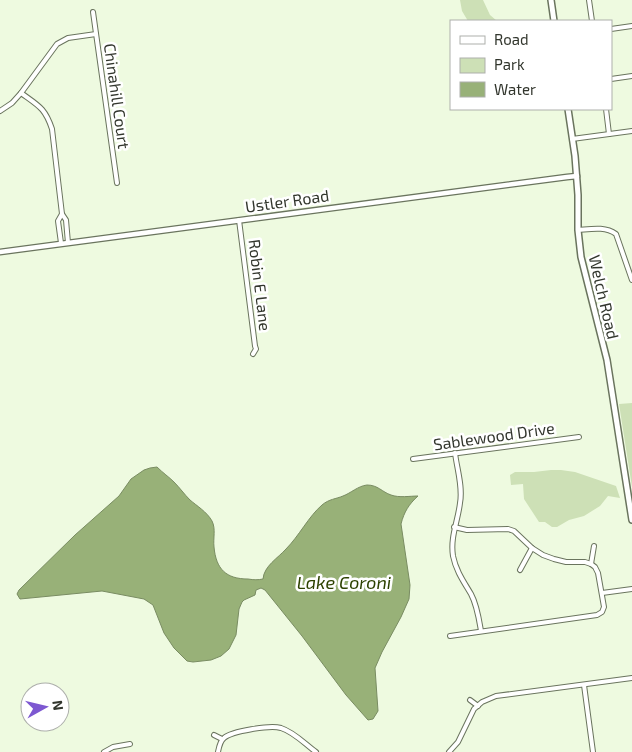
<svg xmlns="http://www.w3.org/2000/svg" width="632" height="752" font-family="'Exo 2',sans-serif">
	<rect width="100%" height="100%" fill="#eefae0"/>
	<g fill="#cde0b6">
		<polygon points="460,0 483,0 490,15 497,21 468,21 462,11"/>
		<polygon points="632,403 632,487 619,404"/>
		<polygon points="551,470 561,470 575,472 616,486 620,498 608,496 600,506 584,516 569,520 557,527 552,527 545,522 539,522 524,499 523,484 511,485 510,475 515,472 534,472"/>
	</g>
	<path fill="#98b178" stroke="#798c62" d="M157,467C163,473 169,477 174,482C180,488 184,494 190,500C197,506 207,512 212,521C216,529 213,538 214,547C216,569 226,579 248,579C254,580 258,580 263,579C264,566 278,558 286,549C299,536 309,516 322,505C329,499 336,499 343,496C351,493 358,486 367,485C378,485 382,492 391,495C399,498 410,496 418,496C409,504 404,512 401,524L410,585L409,599L401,617L382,652L375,668L378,711L373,719L368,720L346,695L302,636L265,590L261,588L256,590L255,595L244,600L242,602L239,609L236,635L229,649L221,656L211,660L193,662L187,661L174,648L164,633L153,605L144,599L102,591L20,599L17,594L19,590L75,535L119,496L131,479L144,470L150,468Z"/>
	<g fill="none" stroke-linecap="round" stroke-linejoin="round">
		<defs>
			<g id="minor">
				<polyline points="589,0 592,21"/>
				<polyline points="93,12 117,183"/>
				<polyline points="611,29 632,26"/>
				<polyline points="611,79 632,76"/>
				<path d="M21,93C39,106 45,108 52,129L62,214L66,220L68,243"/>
				<polyline points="606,109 609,134"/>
				<polyline points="0,111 12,103 21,93 57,44 68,38 96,34"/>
				<polyline points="572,139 632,131"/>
				<polyline points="239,220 255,346 256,349 253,354"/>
				<path d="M578,230C591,229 605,226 616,234L632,280"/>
				<polyline points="61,243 58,221 62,214"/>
				<path d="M455,453C457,469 463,487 460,503C458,521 450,537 453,556C456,571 464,582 471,594C477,605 479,619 481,631"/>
				<polyline points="413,459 579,437"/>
				<polyline points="591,564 594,546"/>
				<polyline points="520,570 532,548"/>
				<polyline points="602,593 632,589"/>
				<polyline points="450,636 597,615 602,612 604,607 598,573 595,567 591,564 585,562 566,562 554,559 543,555 532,548 514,531 508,529 467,530 454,527"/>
				<polyline points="584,685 593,752"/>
				<polyline points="470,700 478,706"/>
				<polyline points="214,735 222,739"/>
				<polyline points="104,752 113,747 130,744"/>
				<path d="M218,752C219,747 220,741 224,738C232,731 270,725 281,728C294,732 305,744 316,752"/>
				<polyline points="449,752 458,742 474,709 482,702 496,696 632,678"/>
			</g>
			<polyline id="tertiary" points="0,252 567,177 577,176"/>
			<g id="secondary">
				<polyline points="551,0 554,21"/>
				<polyline points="568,109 575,156 578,195 578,230 581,257 607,360 632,520"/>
			</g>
		</defs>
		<use href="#minor" stroke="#6a745e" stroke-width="6"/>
		<use href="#tertiary" stroke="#6a745e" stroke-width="7"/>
		<use href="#secondary" stroke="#6a745e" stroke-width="8"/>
		<use href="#minor" stroke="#fff" stroke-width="4"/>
		<use href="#tertiary" stroke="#fff" stroke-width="4.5"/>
		<use href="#secondary" stroke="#fff" stroke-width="5"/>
	</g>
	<g text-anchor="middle" stroke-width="5" stroke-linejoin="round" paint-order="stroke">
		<g font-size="16" fill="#32362d" stroke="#fff">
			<text transform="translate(117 96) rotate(82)" y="6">Chinahill Court</text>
			<text transform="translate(287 201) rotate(-8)" y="6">Ustler Road</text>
			<text transform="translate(260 285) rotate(83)" y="6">Robin E Lane</text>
			<text transform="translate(604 297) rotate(77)" y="6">Welch Road</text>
			<text transform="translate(494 436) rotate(-8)" y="6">Sablewood Drive</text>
		</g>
		<g font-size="18" font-style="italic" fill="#2d4200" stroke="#fff">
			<text x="344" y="589">Lake Coroni</text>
		</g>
	</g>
	<rect x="450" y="20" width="162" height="90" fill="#ffffff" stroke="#adafab"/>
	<rect x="460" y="36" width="25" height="8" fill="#ffffff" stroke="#adafab"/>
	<text x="494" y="45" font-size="15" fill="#32362d">Road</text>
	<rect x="460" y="58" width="25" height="15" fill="#cde0b6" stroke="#adafab"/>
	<text x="494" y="70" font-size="15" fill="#32362d">Park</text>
	<rect x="460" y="82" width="25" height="15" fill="#98b178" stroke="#adafab"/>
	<text x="494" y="95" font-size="15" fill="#32362d">Water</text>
	<g transform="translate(45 707) rotate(82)"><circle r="24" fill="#ffffff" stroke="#adafab"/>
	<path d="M0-4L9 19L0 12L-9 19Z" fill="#7d58d1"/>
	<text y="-8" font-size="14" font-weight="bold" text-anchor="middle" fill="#32362d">N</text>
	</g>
</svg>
